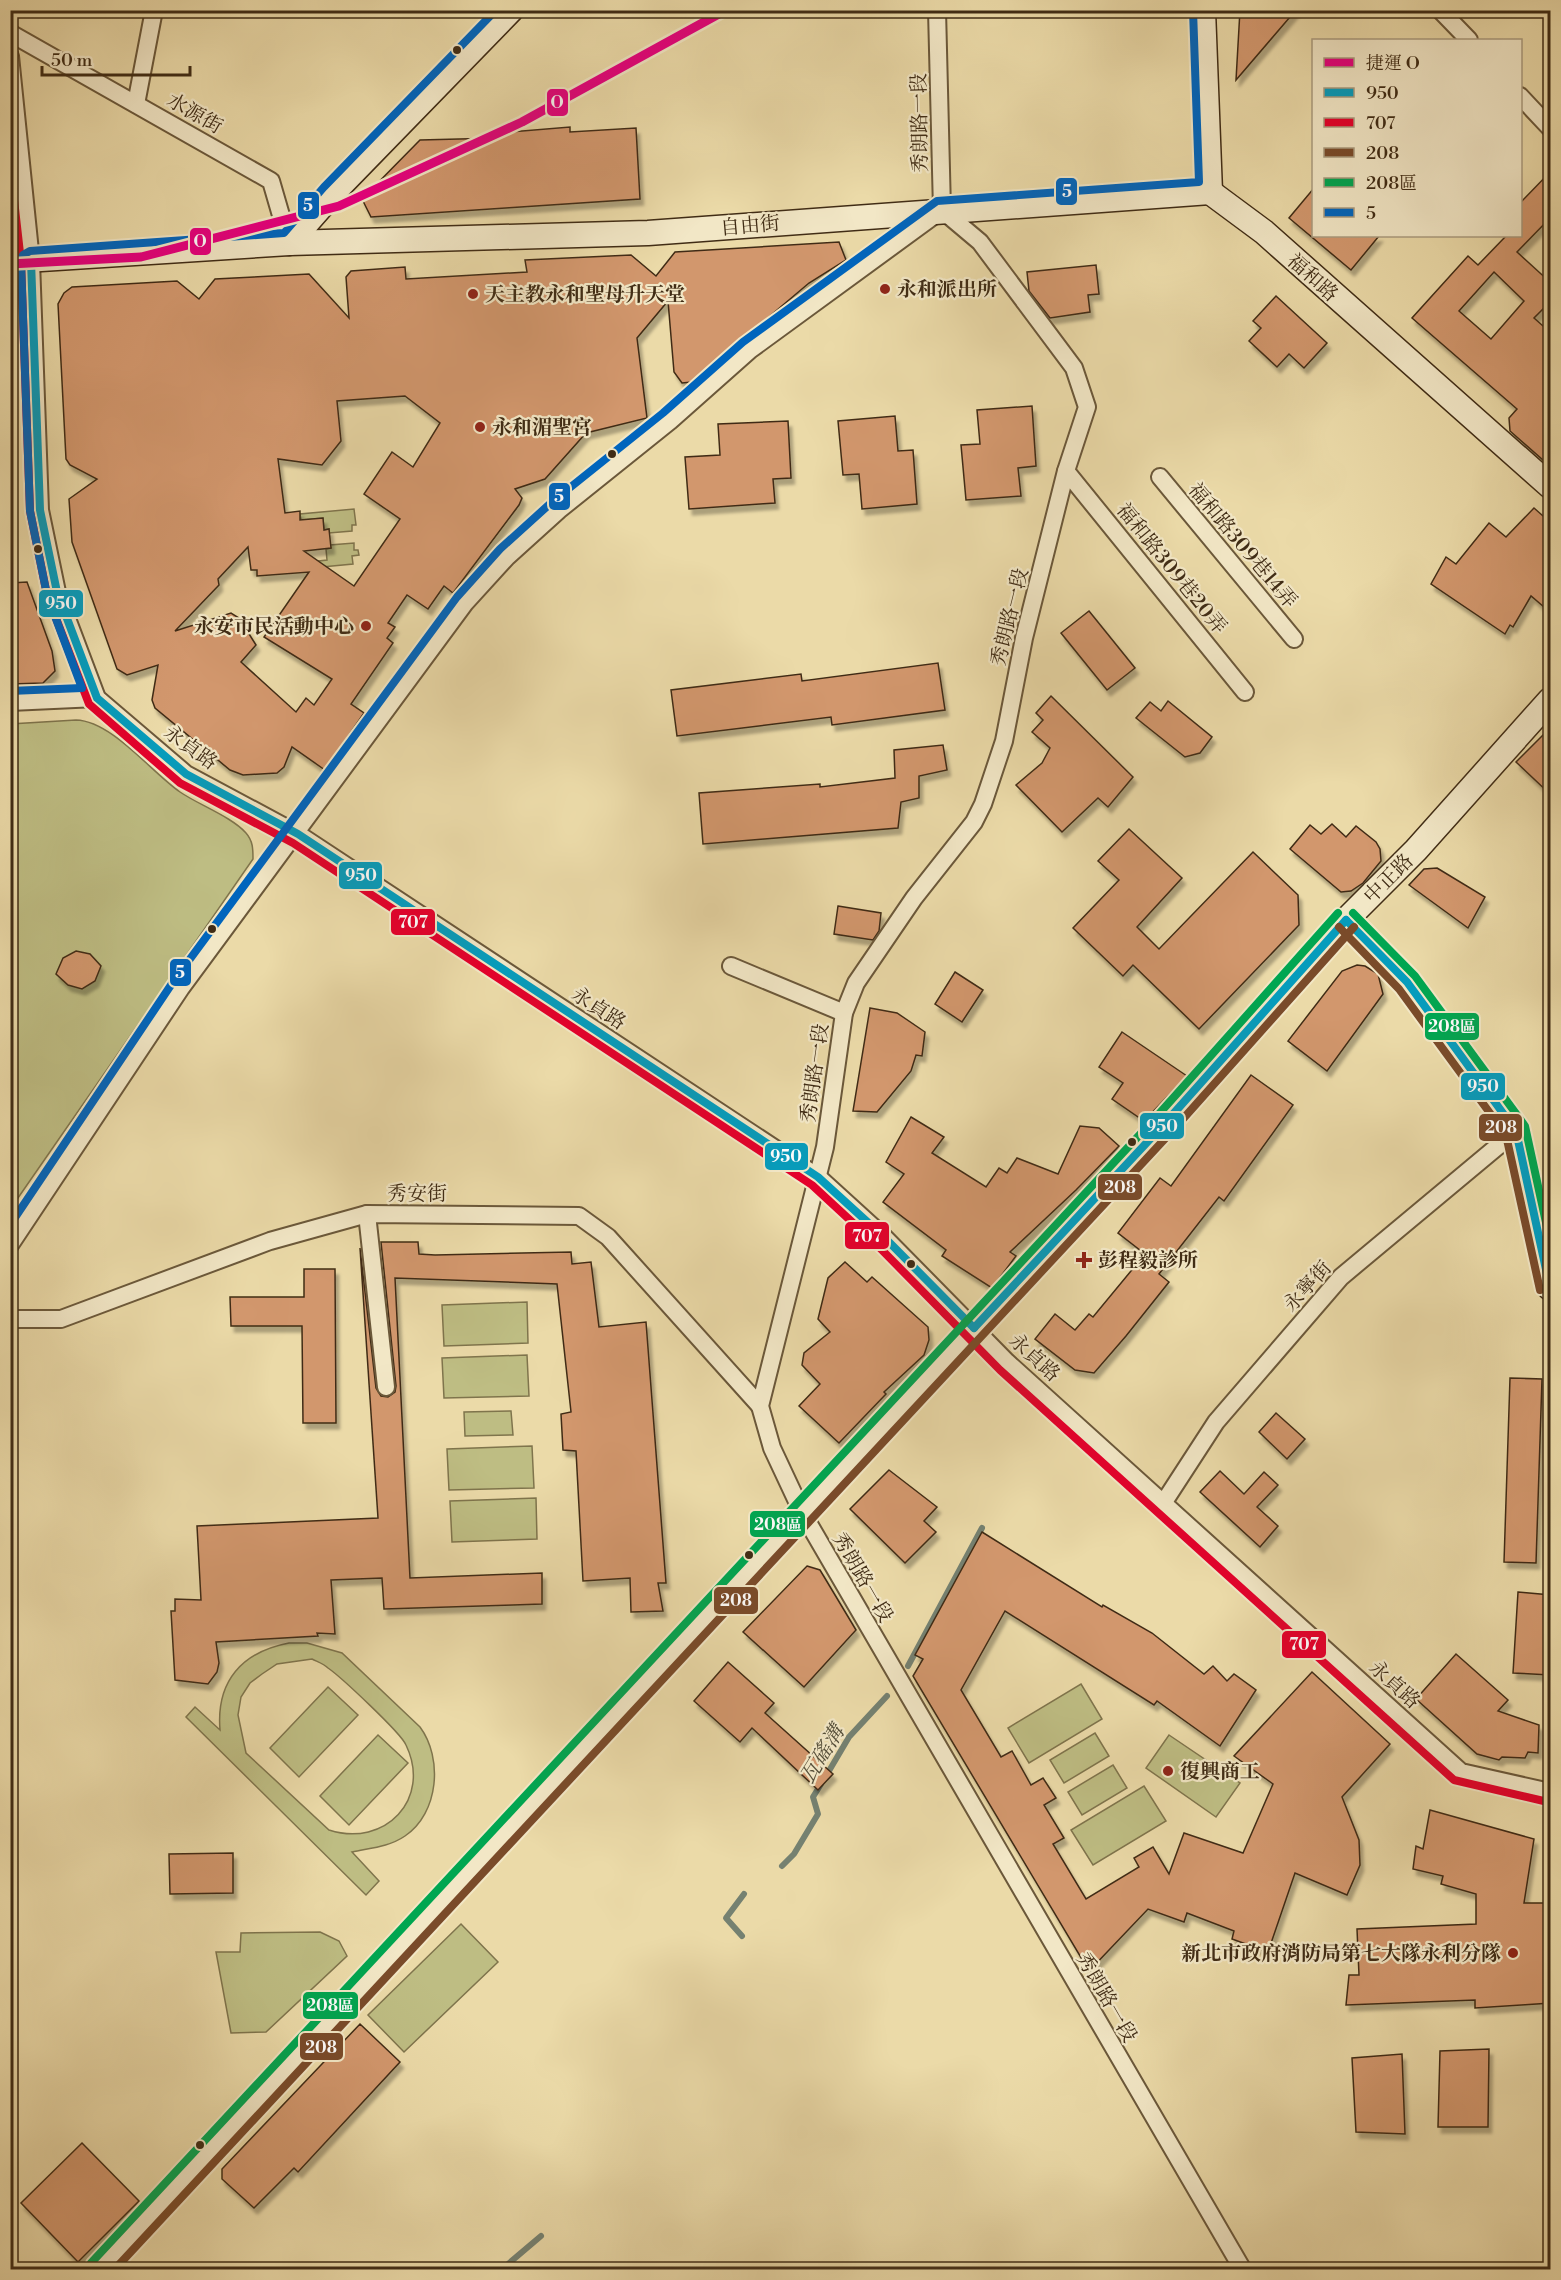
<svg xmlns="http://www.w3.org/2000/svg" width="1561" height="2280" font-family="'Libre Bodoni','Noto Serif TC',serif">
	<defs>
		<filter id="shadow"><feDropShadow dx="3.5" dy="6" stdDeviation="1.5" flood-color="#0004"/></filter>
	</defs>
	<rect width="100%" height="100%" fill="#ebdaa8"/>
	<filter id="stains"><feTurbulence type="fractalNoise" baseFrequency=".00333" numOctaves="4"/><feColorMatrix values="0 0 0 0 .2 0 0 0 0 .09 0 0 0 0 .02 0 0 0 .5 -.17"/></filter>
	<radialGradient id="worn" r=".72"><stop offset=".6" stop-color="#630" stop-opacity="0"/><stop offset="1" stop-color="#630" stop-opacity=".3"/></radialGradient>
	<g fill="#bebd83" stroke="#7f744c" stroke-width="1.5" fill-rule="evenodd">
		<polygon points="354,509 356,525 352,525 352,531 329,533 329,529 324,530 323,518 301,520 300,514"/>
		<polygon points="354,543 354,550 358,550 359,555 352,556 353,564 301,569 301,563 327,560 326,549 331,548 330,545"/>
		<path d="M76,720C112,721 151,772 180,792C199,805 232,817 246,833C253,841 253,849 253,859L11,1208L10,724Z"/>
		<polygon points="527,1302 528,1343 444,1346 442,1305"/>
		<polygon points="527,1355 529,1396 444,1398 442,1358"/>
		<polygon points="511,1411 513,1435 465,1436 464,1412"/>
		<polygon points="532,1446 534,1488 449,1490 447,1449"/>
		<polygon points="536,1498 537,1539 452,1542 450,1501"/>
		<path d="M289,1643H307L342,1653L420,1727C443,1758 439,1813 405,1836C389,1847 370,1848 352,1852L379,1881L366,1895L186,1717L195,1707L220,1730C216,1681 242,1652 289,1643ZM312,1659C318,1662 324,1664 328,1668C341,1677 401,1733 406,1745C432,1799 385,1848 329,1830L246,1753L238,1715L241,1697L250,1683L262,1674L277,1664Z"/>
		<polygon points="1081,1684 1102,1719 1029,1763 1008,1728"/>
		<polygon points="328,1687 358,1715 299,1777 270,1748"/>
		<polygon points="1095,1733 1109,1756 1064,1783 1050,1760"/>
		<polygon points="378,1735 408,1763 349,1825 320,1796"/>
		<polygon points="1169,1735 1240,1783 1216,1817 1146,1768"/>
		<polygon points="1113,1765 1127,1788 1082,1815 1068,1792"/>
		<polygon points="1144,1786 1166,1821 1093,1865 1071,1830"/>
		<polygon points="461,1924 498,1962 404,2052 368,2015"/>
		<polygon points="320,1932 339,1941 347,1956 266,2032 231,2033 216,1952 240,1952 241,1933"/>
	</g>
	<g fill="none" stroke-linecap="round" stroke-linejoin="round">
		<g stroke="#758171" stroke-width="6">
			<polyline points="908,1666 982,1528"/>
			<polyline points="826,1776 849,1737 887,1696"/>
			<polyline points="782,1866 794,1854 818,1814 813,1797 821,1784"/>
			<polyline points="742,1936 726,1918 744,1894"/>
			<polyline points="501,2270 541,2236"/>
		</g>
	</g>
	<g fill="#d2976d" stroke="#402c15" stroke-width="1.5" fill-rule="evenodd" filter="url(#shadow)">
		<polygon points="1240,10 1296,10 1236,80"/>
		<polygon points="570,127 570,132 636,128 640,199 371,217 362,199 420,140 498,138 498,133"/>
		<path d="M1551,171V217L1517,252L1551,283V301L1534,318L1551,333V467L1510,431L1509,418L1517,409L1412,318L1468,256L1478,265L1506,236H1521V202ZM1494,272L1524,301L1491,339L1459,311Z"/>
		<polygon points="1314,188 1314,236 1379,236 1351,270 1289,218"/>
		<path d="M839,242L846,260L809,283L692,382L682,383L674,372L668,301L637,338L647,418L586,433L545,479L515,489L522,498L519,505L453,593L444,586L428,609L407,595L388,623L395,627L387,638L393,643L351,704L364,713L325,770L292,747L284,767L277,773L243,775L230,770L155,708L152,700L158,665L127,675L117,669L72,542L69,499L97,479L70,465L66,459L58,304L64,293L72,287L177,281L199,299L215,279L309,274L349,318L346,277L351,271L405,267L406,279L527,272L525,260L631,255L656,276L675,252ZM405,396L440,423L413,467L392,452L364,494L400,519L354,586L304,551L331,548L329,529L324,530L323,518L300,520V511L285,513L278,459L322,465L341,441L337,401ZM248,547L251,570H257V576L309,572L264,637L332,679L314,705L306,698L296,712L241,662L256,645L239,618L231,613L175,631L219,585L218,579Z"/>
		<polygon points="1096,265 1099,294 1088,295 1090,312 1050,318 1029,291 1027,272"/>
		<polygon points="1276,296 1327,343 1304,368 1289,354 1277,367 1249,341 1261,328 1253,321"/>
		<polygon points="1032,406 1036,466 1018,468 1021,496 966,500 961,445 980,444 977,410"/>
		<polygon points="895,416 898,451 913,450 917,504 862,509 859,474 843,475 838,421"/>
		<polygon points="788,421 791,478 773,479 775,503 689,509 685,457 720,455 718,424"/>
		<polygon points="1534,508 1551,523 1551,613 1531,596 1513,627 1510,625 1505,634 1431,584 1446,557 1456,564 1489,523 1506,537"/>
		<polygon points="27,582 52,651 55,671 43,683 10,684 10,583"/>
		<polygon points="1089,611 1135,668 1107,690 1061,633"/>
		<polygon points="938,663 945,710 832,725 831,717 677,736 671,690 801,674 802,681"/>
		<polygon points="1051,696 1133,777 1108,807 1098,798 1062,832 1016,785 1042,763 1050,748 1032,732 1043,720 1036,713"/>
		<polygon points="1168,701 1212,737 1200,753 1185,757 1136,718 1150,702 1161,711"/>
		<polygon points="1551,727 1551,795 1516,762"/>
		<polygon points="943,745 947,770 919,776 919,798 901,802 898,828 703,844 699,793 820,784 820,787 895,778 894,750"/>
		<polygon points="1332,824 1346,837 1356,826 1376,842 1380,849 1381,861 1363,883 1351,891 1341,892 1290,849 1310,825 1321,834"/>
		<polygon points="1129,829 1182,878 1137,927 1159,949 1253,852 1298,895 1299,925 1199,1029 1133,965 1123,976 1073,928 1119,880 1098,861"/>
		<polygon points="1437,868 1485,897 1468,928 1409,885 1424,869"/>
		<polygon points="838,906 881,913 879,931 873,940 834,934"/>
		<polygon points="76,951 90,954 101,966 95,981 82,989 68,985 56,974 63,958"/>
		<polygon points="1357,965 1365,966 1378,974 1383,994 1327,1071 1288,1041 1342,971"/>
		<polygon points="955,972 983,990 962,1022 935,1004"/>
		<polygon points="870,1008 897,1013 925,1032 922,1056 916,1055 911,1071 877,1112 853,1111"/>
		<polygon points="1122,1032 1187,1076 1144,1121 1112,1099 1123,1083 1099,1067"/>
		<polygon points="1251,1075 1293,1105 1224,1201 1219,1197 1159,1274 1169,1282 1126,1336 1094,1373 1075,1370 1035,1339 1055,1314 1075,1330 1089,1314 1093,1317 1145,1254 1118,1233 1160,1178 1171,1186"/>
		<polygon points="911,1117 944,1137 932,1153 986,1187 999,1168 1007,1173 1017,1158 1058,1174 1080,1126 1099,1128 1119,1146 1076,1190 1010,1252 1016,1256 992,1288 942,1256 946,1250 883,1202 904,1174 886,1162"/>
		<polygon points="381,1242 418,1242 419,1254 435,1255 571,1252 572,1264 591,1262 599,1327 646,1322 666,1583 658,1583 663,1611 631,1612 630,1578 583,1581 576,1451 563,1450 561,1414 571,1412 557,1284 395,1278 410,1578 542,1573 542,1604 384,1609 382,1578 331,1580 335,1634 317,1633 318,1636 216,1642 219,1663 217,1672 208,1684 175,1680 171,1611 175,1611 175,1599 201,1600 197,1526 378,1518 360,1248 376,1388 381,1396 388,1397 395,1392 396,1386"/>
		<polygon points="845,1262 867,1282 872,1277 928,1327 929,1340 924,1355 884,1392 886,1394 839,1443 799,1406 820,1384 802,1365 804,1353 830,1332 818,1319 828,1278"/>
		<polygon points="304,1269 335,1269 336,1423 303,1423 302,1326 231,1326 230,1297 304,1297"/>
		<polygon points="1510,1378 1542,1379 1536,1563 1504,1562"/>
		<polygon points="1276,1413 1305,1439 1287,1459 1259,1432"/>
		<polygon points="889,1470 937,1507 924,1521 936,1532 905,1563 850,1509"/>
		<polygon points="1220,1471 1244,1494 1264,1472 1278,1485 1257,1507 1278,1526 1260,1547 1200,1492"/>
		<polygon points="982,1532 1102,1607 1103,1605 1152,1633 1204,1674 1213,1666 1227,1681 1234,1674 1256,1690 1220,1746 1157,1701 1154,1705 1005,1611 961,1690 1001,1757 1012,1751 1031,1785 1043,1778 1056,1798 1044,1805 1064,1838 1053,1844 1086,1899 1139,1867 1134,1858 1153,1847 1169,1874 1184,1833 1243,1853 1273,1784 1234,1756 1312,1672 1390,1744 1342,1797 1359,1840 1360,1865 1347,1895 1295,1873 1268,1952 1232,1939 1234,1931 1187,1913 1184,1922 1148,1909 1089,1971 913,1676 923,1659 915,1655"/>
		<polygon points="807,1566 820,1570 856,1630 804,1687 743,1632"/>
		<polygon points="1518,1592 1551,1595 1550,1675 1513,1673"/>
		<polygon points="1456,1654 1508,1700 1498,1711 1539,1725 1538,1753 1528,1752 1525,1758 1502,1757 1499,1760 1477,1754 1416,1699"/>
		<polygon points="728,1662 774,1703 765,1713 833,1774 818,1790 752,1728 740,1742 694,1701"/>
		<polygon points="1430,1810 1534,1839 1524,1903 1551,1903 1551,2003 1475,2008 1475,2000 1346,2005 1349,1975 1359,1975 1357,1929 1476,1924 1476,1894 1441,1884 1443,1876 1413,1869 1416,1846 1423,1849"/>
		<polygon points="233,1853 233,1893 170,1894 169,1854"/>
		<polygon points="360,2024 400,2062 298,2172 294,2168 254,2208 222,2179 222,2169"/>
		<polygon points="1489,2049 1488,2127 1438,2127 1440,2051"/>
		<polygon points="1402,2054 1405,2134 1356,2132 1352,2058"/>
		<polygon points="82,2143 139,2201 78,2262 21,2203"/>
	</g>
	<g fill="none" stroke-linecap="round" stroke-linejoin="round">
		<defs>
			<g id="street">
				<polyline points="937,10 942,210 980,242 1074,368 1087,407 1066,471 1024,638 1004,741 983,804 974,822 914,898 856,983 844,1013 825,1147 760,1406 772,1448 802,1512 1243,2270"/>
				<polyline points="1440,10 1469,40"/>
				<polyline points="10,33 271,181 289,243"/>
				<polyline points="10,56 31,261 40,510 57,592 97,698 186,774 298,834 818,1177 885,1238 1007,1362 1461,1772 1550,1792"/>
				<polyline points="1520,96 1550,128"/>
				<polyline points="136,104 154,10"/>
				<polyline points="1066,471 1245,692"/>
				<polyline points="1160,477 1294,639"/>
				<polyline points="10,702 97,698"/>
				<polyline points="731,966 844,1013"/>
				<polyline points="367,1214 386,1387"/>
				<polyline points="10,1245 181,988 465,603 507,557 559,510 670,421 750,350 939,212"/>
				<polyline points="10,1319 61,1319 270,1241 367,1214 579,1216 608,1237 760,1406"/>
				<polyline points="1164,1502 1216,1422 1341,1277 1516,1131"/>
			</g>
			<g id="secondary">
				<polyline points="1203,10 1210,192"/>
				<polyline points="1210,192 1264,232 1550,486"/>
				<polyline points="289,243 332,194 511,10"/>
				<polyline points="10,261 289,243 648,233 1210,192"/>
				<polyline points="1346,920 1407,982 1516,1131 1550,1288"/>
				<polyline points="99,2270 1166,1122 1346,920 1416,850 1550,700"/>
			</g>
		</defs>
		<use href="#street" stroke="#6b583a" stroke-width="20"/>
		<use href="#secondary" stroke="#402c15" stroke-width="27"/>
		<use href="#street" stroke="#f2e7c6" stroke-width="16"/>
		<use href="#secondary" stroke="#f2e7c6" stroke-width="24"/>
		<defs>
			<g id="bus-1">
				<polyline points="31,261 40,510 57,592 97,698 186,774 298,834 818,1177 885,1238 974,1328"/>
				<polyline points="1346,920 1407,982 1516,1131 1550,1288"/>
				<polyline points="974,1328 1166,1122 1346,920"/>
			</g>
			<polyline id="bus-2" points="10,164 21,262 30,511 47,595 89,704 180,783 293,843 812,1185 878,1246 1000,1370 1454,1780 1548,1802"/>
			<g id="bus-3">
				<polyline points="1339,927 1399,989 1506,1135 1540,1290"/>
				<polyline points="114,2270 1174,1129 1354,927"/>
			</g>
			<g id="bus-4">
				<polyline points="1353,913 1415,976 1525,1126 1550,1241"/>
				<polyline points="91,2263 1158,1115 1338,913"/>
			</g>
			<g id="bus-5">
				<polyline points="10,691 82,688 47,595 30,511 21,261 23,255 30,251 284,233 324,187 496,10"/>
				<polyline points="10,1225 173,982 457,597 500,549 552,502 663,413 743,342 937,201 1199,182 1193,10"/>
			</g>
		</defs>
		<use href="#bus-1" stroke="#f2e7c6" stroke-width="12"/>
		<use href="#bus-2" stroke="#f2e7c6" stroke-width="12"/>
		<use href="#bus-3" stroke="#f2e7c6" stroke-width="12"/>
		<use href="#bus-4" stroke="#f2e7c6" stroke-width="12"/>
		<use href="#bus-5" stroke="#f2e7c6" stroke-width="12"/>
		<use href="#bus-1" stroke="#069cbc" stroke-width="8"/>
		<use href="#bus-2" stroke="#e4002b" stroke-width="8"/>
		<use href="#bus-3" stroke="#7a4b2a" stroke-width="8"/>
		<use href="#bus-4" stroke="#00a651" stroke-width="8"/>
		<use href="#bus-5" stroke="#0065bd" stroke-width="8"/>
		<defs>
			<polyline id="metro-1" points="10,264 141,257 339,206 522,122 726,10"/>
		</defs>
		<use href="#metro-1" stroke="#f2e7c6" stroke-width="14"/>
		<use href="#metro-1" stroke="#e5007d" stroke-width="9"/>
	</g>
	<g fill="#402c15" stroke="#f2e7c6" stroke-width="2">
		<circle cx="457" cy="50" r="5"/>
		<circle cx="612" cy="454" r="5"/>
		<circle cx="38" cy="549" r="5"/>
		<circle cx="212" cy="929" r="5"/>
		<circle cx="1132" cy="1142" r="5"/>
		<circle cx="911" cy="1264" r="5"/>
		<circle cx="749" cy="1555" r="5"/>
		<circle cx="200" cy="2145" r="5"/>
	</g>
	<g fill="#8f2418" stroke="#f2e7c6" stroke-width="2">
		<circle cx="885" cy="289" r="6"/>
		<circle cx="473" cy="294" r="6"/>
		<circle cx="480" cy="427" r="6"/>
		<circle cx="366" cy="626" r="6"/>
		<path d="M1081 1251h6v6h6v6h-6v6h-6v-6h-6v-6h6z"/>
		<circle cx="1168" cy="1771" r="6"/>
		<circle cx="1513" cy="1953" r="6"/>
	</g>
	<g text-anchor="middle" stroke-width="4.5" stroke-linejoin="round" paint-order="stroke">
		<g font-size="20" fill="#402c15" stroke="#f2e7c6">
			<text transform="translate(195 113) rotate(30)" y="7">水源街</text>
			<text transform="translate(919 123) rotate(-91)" y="7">秀朗路一段</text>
			<text transform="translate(750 225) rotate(-5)" y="7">自由街</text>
			<text transform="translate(1313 277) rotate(42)" y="7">福和路</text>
			<text transform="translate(1243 545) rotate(50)" y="7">福和路309巷14弄</text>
			<text transform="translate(1172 568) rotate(51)" y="7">福和路309巷20弄</text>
			<text transform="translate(1009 617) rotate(-76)" y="7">秀朗路一段</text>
			<text transform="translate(191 747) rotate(36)" y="7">永貞路</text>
			<text transform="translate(1388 878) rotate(-45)" y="7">中正路</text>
			<text transform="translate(599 1008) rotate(33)" y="7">永貞路</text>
			<text transform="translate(814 1073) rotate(-82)" y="7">秀朗路一段</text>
			<text x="417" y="1200">秀安街</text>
			<text transform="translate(1307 1286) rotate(-48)" y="7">永寧街</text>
			<text transform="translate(1035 1357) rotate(42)" y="7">永貞路</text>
			<text transform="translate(863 1577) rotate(60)" y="7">秀朗路一段</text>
			<text transform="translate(1395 1684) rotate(42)" y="7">永貞路</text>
			<text transform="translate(1107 1997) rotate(60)" y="7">秀朗路一段</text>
		</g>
		<g font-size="20" font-weight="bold" fill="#402c15" stroke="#f2e7c6" text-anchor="start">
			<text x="897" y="296">永和派出所</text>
			<text x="485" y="301">天主教永和聖母升天堂</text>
			<text x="492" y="434">永和湄聖宮</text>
			<text x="354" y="633" text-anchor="end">永安市民活動中心</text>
			<text x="1098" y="1267">彭程毅診所</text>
			<text x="1180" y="1778">復興商工</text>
			<text x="1501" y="1960" text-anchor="end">新北市政府消防局第七大隊永利分隊</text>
		</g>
		<g font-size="21" font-style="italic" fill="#56503b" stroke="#f2e7c6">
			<text transform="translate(822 1754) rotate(-58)" y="7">瓦磘溝</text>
		</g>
	</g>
	<g stroke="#f2e7c6" stroke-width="2">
		<rect x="546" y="88" width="23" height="29" rx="6" fill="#e5007d"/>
		<rect x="1055" y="177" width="23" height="29" rx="6" fill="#0065bd"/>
		<rect x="297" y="191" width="23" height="29" rx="6" fill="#0065bd"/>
		<rect x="189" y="227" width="23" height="29" rx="6" fill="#e5007d"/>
		<rect x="548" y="482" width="23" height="29" rx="6" fill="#0065bd"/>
		<rect x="38" y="589" width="46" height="29" rx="6" fill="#069cbc"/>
		<rect x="338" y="861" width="45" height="29" rx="6" fill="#069cbc"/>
		<rect x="390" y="908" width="46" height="28" rx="6" fill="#e4002b"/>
		<rect x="169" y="958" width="23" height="29" rx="6" fill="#0065bd"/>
		<rect x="1424" y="1012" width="56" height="29" rx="6" fill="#00a651"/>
		<rect x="1460" y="1072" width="46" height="29" rx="6" fill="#069cbc"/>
		<rect x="1139" y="1112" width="46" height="28" rx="6" fill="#069cbc"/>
		<rect x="1478" y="1113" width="45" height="29" rx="6" fill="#7a4b2a"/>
		<rect x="764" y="1142" width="45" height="29" rx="6" fill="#069cbc"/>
		<rect x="1097" y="1173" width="46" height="28" rx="6" fill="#7a4b2a"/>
		<rect x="844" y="1221" width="46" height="29" rx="6" fill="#e4002b"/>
		<rect x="749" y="1510" width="57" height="28" rx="6" fill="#00a651"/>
		<rect x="713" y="1586" width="46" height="29" rx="6" fill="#7a4b2a"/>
		<rect x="1281" y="1630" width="46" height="29" rx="6" fill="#e4002b"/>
		<rect x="302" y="1991" width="57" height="29" rx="6" fill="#00a651"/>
		<rect x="299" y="2032" width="45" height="29" rx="6" fill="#7a4b2a"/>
	</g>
	<g font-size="16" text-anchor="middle" font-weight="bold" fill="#fff">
		<text x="557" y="108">O</text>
		<text x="1067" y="197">5</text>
		<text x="308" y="211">5</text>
		<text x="200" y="247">O</text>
		<text x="559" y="502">5</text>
		<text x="61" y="609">950</text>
		<text x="361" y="881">950</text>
		<text x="413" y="928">707</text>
		<text x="180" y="978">5</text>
		<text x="1452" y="1032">208區</text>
		<text x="1483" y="1092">950</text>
		<text x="1162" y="1132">950</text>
		<text x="1501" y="1133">208</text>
		<text x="786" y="1162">950</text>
		<text x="1120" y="1193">208</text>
		<text x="867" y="1242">707</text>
		<text x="778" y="1530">208區</text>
		<text x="736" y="1606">208</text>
		<text x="1304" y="1650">707</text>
		<text x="330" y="2011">208區</text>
		<text x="321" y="2053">208</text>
	</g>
	<rect width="1561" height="2280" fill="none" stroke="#ebdaa8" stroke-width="36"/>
	<rect x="12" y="12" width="1537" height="2256" fill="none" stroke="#402c15" stroke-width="3"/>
	<rect x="18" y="18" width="1525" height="2244" fill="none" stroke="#402c15" stroke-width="1.5"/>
	<rect x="1312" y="39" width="210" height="198" fill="#f2e7c6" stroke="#ab9c7f" stroke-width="1.5"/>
	<rect x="1324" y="58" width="30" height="9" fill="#e5007d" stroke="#ab9c7f" stroke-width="1.5"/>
	<text x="1366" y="69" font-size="18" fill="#402c15">捷運 O</text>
	<rect x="1324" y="88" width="30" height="9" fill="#069cbc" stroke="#ab9c7f" stroke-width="1.5"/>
	<text x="1366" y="99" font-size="18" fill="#402c15">950</text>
	<rect x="1324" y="118" width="30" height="9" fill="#e4002b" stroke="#ab9c7f" stroke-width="1.5"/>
	<text x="1366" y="129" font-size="18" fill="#402c15">707</text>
	<rect x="1324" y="148" width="30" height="9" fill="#7a4b2a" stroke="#ab9c7f" stroke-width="1.5"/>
	<text x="1366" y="159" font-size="18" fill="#402c15">208</text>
	<rect x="1324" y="178" width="30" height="9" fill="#00a651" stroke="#ab9c7f" stroke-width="1.5"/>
	<text x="1366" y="189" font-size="18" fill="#402c15">208區</text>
	<rect x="1324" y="208" width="30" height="9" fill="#0065bd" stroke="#ab9c7f" stroke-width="1.5"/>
	<text x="1366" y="219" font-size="18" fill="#402c15">5</text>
	<path d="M42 66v9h148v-9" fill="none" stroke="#402c15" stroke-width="3"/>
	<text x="51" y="66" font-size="18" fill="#402c15" stroke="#f2e7c6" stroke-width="4.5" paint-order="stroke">50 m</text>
	<rect width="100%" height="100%" filter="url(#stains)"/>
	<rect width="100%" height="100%" fill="url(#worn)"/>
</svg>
